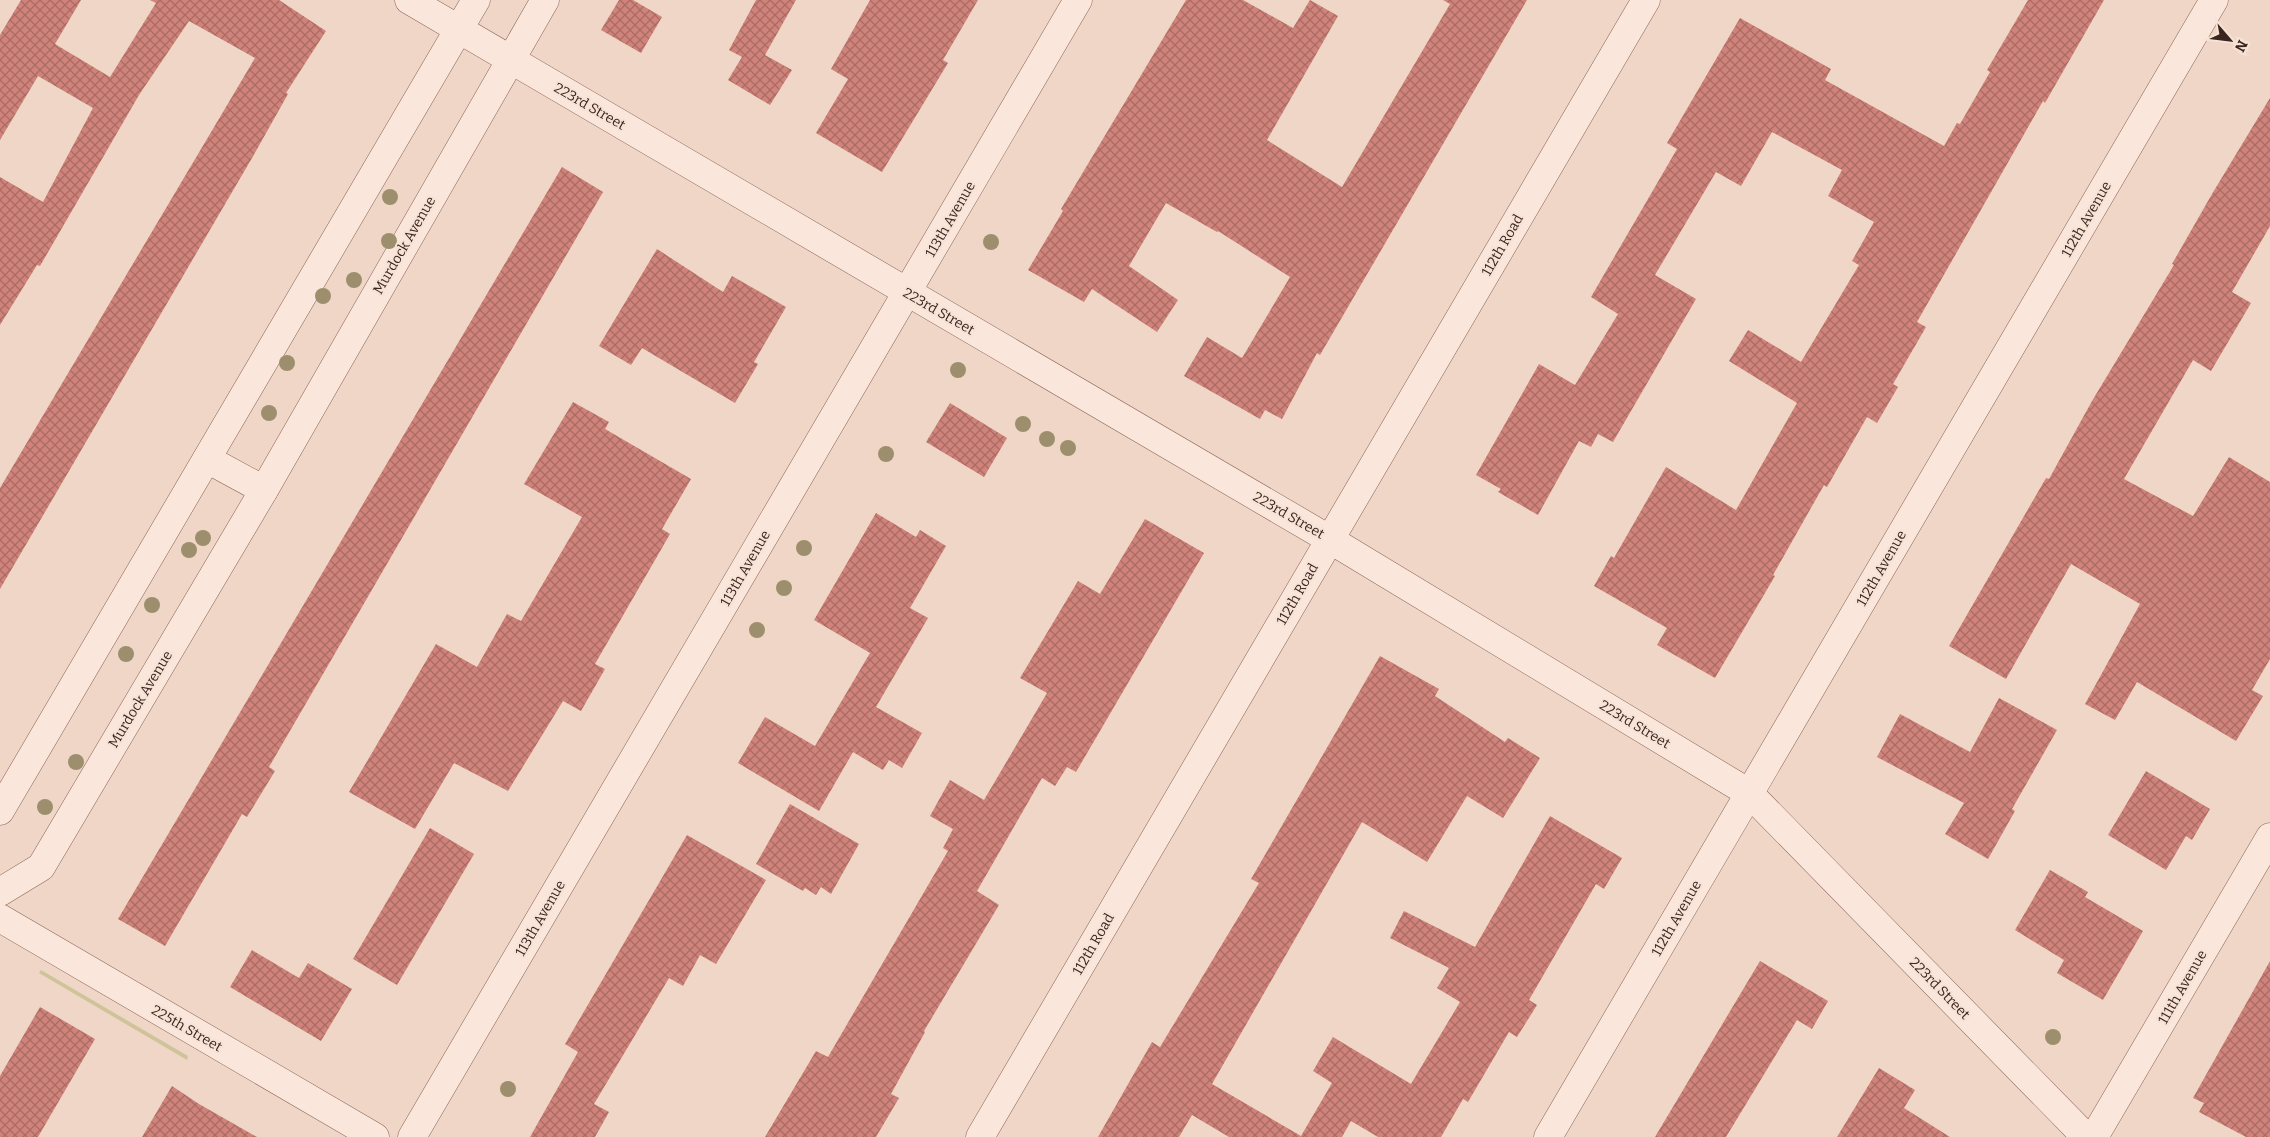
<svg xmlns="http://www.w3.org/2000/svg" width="2270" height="1137" font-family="Bitter,serif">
	<defs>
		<pattern id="building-cross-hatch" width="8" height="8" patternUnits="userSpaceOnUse" patternTransform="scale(1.25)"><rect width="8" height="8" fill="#cf837b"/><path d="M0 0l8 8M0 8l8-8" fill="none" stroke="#a96b64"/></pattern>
	</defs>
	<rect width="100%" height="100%" fill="#f0d6c6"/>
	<polygon fill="#cfc499" points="41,970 188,1056 187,1060 39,973"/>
	<g fill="url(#building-cross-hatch)">
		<polygon points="21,0 81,0 55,44 110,77 156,3 150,0 279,0 326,31 286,93 288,94 252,158 0,589 0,488 255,58 189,21 139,95 40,266 37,265 0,325 0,177 43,202 93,108 38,76 0,140 0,35"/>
		<polygon points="619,0 633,0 662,17 641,53 601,30"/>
		<polygon points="756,0 796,0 765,55 792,70 770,105 728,80 742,57 729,50"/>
		<polygon points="870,0 978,0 943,60 948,63 882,172 816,133 848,79 831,69"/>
		<polygon points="1186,0 1243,0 1293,28 1310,0 1338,16 1267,140 1342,187 1450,4 1443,0 1527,0 1320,355 1317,353 1282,419 1265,410 1260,419 1184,376 1207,337 1242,358 1290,277 1218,231 1217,232 1166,203 1129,266 1178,300 1157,332 1092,289 1084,302 1028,270 1063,211 1061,209"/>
		<polygon points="2028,0 2104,0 2045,103 2043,101 1917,322 1926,327 1893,384 1898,387 1877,423 1867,417 1827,487 1824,485 1773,575 1775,576 1715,678 1657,645 1667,628 1594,586 1611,556 1614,558 1666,467 1736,510 1797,403 1729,361 1748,330 1801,362 1859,265 1852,261 1874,222 1828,196 1842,170 1772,132 1741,186 1716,172 1655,275 1696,299 1613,442 1598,434 1591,447 1579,441 1538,515 1498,492 1501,489 1476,475 1539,364 1575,385 1618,314 1591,297 1677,149 1667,143 1740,18 1831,69 1825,80 1944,146 1957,123 1960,124 1990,72 1987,70"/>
		<polygon points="2270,98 2270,226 2232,292 2251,303 2211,371 2193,360 2124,479 2193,516 2229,457 2270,482 2270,659 2252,690 2263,696 2236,741 2137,682 2115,720 2085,704 2140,604 2071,564 2006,679 1949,646 2046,478 2049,479 2092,401 2174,265 2172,264 2212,194"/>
		<polygon points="562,167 603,192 269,767 275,771 247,817 242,814 165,946 118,919"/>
		<polygon points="657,249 723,292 732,276 786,307 754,362 758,364 735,403 642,348 631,365 599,346"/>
		<polygon points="573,402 609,422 605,429 691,479 662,529 670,534 595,664 605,669 581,711 563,701 508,791 454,763 415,829 349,792 436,644 477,667 507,614 521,621 582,517 524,484"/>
		<polygon points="950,403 1007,438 984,477 926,442"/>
		<polygon points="876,513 916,537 920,530 946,546 910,608 928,618 876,707 922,733 902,768 889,760 883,770 853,752 819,811 738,763 765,717 815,746 870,653 814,620"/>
		<polygon points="1145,519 1204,553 1076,772 1067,767 1055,786 1042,778 977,891 999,905 924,1031 925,1032 891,1094 899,1098 876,1137 765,1137 816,1051 828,1057 948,851 943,848 953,829 930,816 950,780 984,800 1047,693 1020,678 1078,581 1100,594"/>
		<polygon points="1380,656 1439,689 1435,696 1505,742 1508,738 1540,758 1503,818 1467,796 1427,862 1362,822 1212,1084 1301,1136 1332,1083 1313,1071 1333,1037 1411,1084 1460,1002 1437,988 1449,968 1390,938 1404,911 1475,947 1550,816 1622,858 1604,889 1596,884 1529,1000 1537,1005 1517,1037 1509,1032 1468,1102 1463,1099 1441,1137 1378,1137 1351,1121 1342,1137 1229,1137 1192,1115 1179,1137 1098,1137 1152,1042 1160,1047 1259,883 1251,879"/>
		<polygon points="1999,698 2057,730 2012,809 2015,811 1988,859 1945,834 1964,803 1877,757 1900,714 1970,752"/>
		<polygon points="2146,771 2210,809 2192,840 2186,836 2166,870 2108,835"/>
		<polygon points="790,804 859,844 831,894 821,887 816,895 805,888 803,891 756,864"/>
		<polygon points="430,828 474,854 397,985 353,959"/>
		<polygon points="687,835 766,880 716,964 700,955 683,986 669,978 594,1104 609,1112 595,1137 530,1137 578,1052 565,1044"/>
		<polygon points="2050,870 2088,892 2085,897 2143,931 2103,1000 2057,973 2064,960 2015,930"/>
		<polygon points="252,950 299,978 308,963 352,989 321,1041 230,987"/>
		<polygon points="1760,961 1828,1001 1812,1029 1797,1020 1726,1137 1655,1137"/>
		<polygon points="2270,961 2270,1137 2246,1137 2199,1112 2204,1103 2193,1098"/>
		<polygon points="40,1007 95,1039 38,1137 0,1137 0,1076"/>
		<polygon points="1879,1068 1915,1090 1904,1108 1950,1137 1837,1137"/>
		<polygon points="172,1086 199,1104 257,1137 142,1137"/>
	</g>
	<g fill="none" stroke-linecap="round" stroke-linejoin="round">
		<defs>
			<g id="street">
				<polyline points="409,0 1329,539 1749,793 2086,1137"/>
				<polyline points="207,459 264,490"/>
				<polyline points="0,811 476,0"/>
				<polyline points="0,892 41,867 264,490 545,0"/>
				<polyline points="0,918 375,1137"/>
				<polyline points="412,1137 1078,0"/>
				<polyline points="980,1137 1646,0"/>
				<polyline points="1548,1137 2214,0"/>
				<polyline points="2094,1137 2270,837"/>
			</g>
		</defs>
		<use href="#street" stroke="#8c655b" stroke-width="29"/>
		<use href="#street" stroke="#fae6da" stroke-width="28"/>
	</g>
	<g fill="#9d8f6d">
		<circle cx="390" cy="197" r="8"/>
		<circle cx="389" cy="241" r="8"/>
		<circle cx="991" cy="242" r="8"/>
		<circle cx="354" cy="280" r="8"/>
		<circle cx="323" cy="296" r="8"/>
		<circle cx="287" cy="363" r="8"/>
		<circle cx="958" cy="370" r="8"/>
		<circle cx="269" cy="413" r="8"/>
		<circle cx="1023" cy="424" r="8"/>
		<circle cx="1047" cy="439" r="8"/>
		<circle cx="1068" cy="448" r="8"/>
		<circle cx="886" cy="454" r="8"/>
		<circle cx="203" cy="538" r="8"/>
		<circle cx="804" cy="548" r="8"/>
		<circle cx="189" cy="550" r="8"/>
		<circle cx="784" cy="588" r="8"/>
		<circle cx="152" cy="605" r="8"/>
		<circle cx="757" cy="630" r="8"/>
		<circle cx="126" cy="654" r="8"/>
		<circle cx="76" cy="762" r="8"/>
		<circle cx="45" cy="807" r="8"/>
		<circle cx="2053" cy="1037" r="8"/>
		<circle cx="508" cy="1089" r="8"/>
	</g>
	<g text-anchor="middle" stroke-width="4" stroke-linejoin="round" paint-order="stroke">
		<g font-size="14" fill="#3c241f" stroke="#f7e3d6">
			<text transform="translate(590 106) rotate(30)" y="5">223rd Street</text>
			<text transform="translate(950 219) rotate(-60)" y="5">113th Avenue</text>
			<text transform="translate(2086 219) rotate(-60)" y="5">112th Avenue</text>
			<text transform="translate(404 245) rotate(-60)" y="5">Murdock Avenue</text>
			<text transform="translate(1502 245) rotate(-60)" y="5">112th Road</text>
			<text transform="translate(939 311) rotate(30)" y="5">223rd Street</text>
			<text transform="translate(1289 515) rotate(30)" y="5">223rd Street</text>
			<text transform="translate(745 568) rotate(-60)" y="5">113th Avenue</text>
			<text transform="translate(1881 568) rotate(-60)" y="5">112th Avenue</text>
			<text transform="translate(1297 594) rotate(-60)" y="5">112th Road</text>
			<text transform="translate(140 699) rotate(-59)" y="5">Murdock Avenue</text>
			<text transform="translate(1635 724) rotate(31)" y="5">223rd Street</text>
			<text transform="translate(540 918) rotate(-60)" y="5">113th Avenue</text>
			<text transform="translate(1676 918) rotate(-60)" y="5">112th Avenue</text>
			<text transform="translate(1093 944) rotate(-60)" y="5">112th Road</text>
			<text transform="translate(2182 987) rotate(-60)" y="5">111th Avenue</text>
			<text transform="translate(1940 988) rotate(46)" y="5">223rd Street</text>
			<text transform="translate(187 1028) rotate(30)" y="5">225th Street</text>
		</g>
	</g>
	<g transform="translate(2230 40) rotate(118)" stroke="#f7e3d6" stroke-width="4" paint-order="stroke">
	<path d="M0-4L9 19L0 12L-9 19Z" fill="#3c241f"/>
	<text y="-8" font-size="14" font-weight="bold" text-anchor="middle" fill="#3c241f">N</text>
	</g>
</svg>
